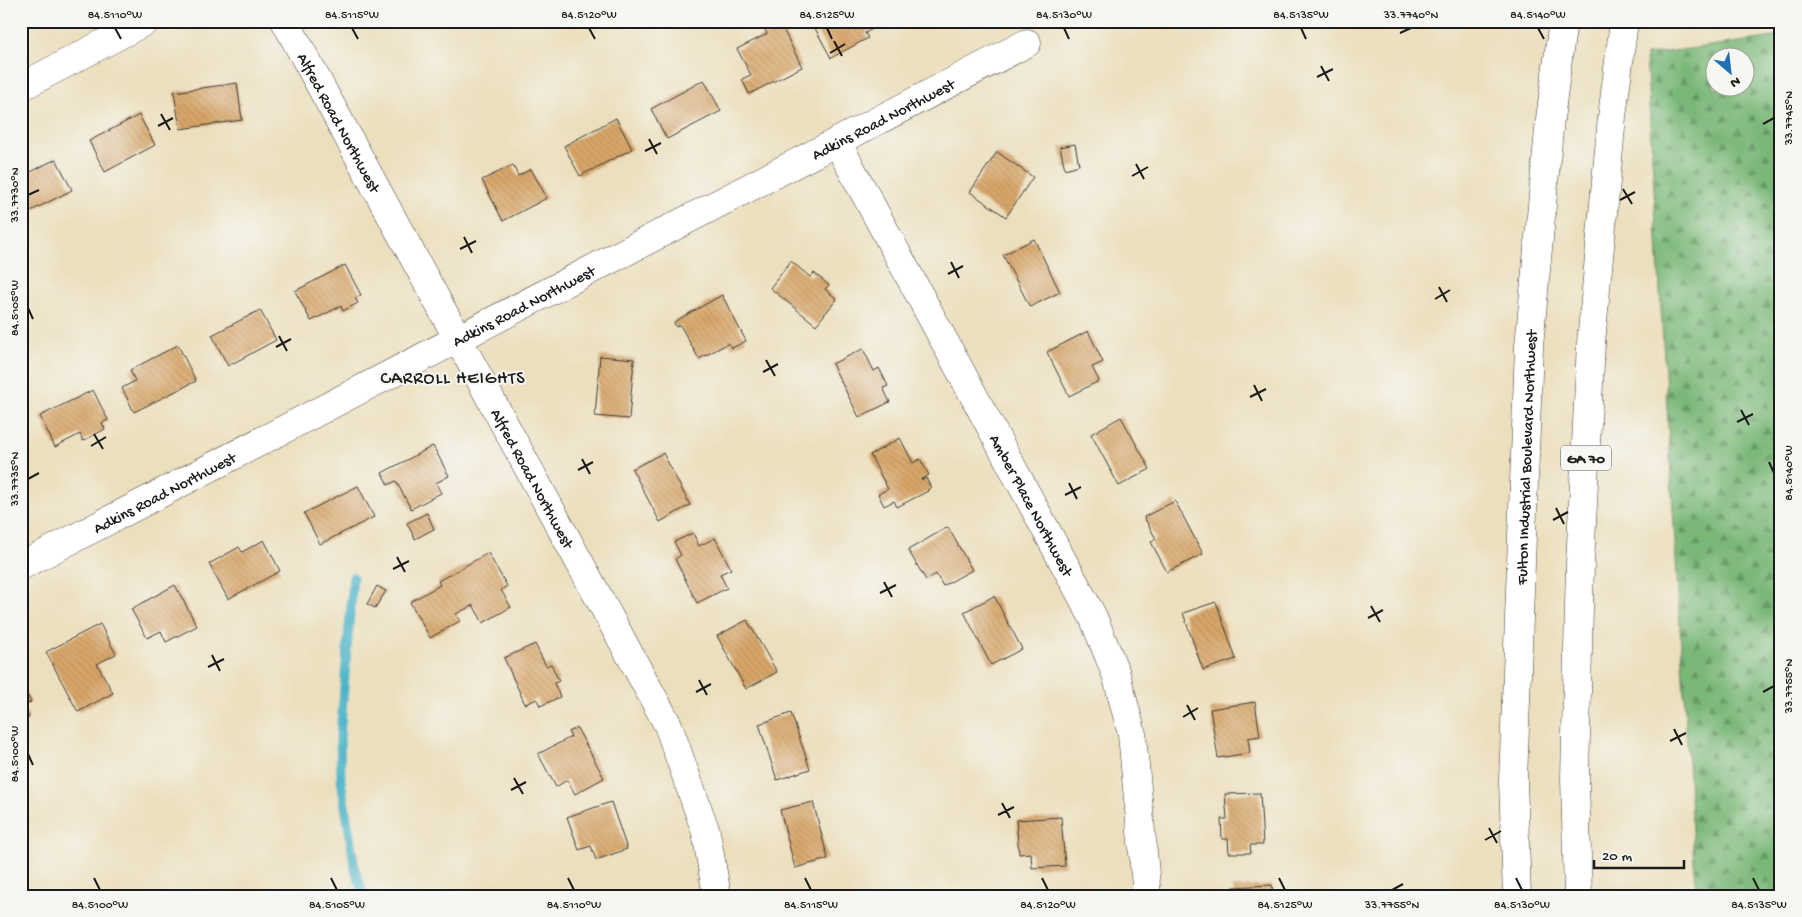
<svg xmlns="http://www.w3.org/2000/svg" width="1802" height="917" font-family="'Gochi Hand',sans-serif">
	<defs>
		<pattern id="forest-firs" width="22" height="20" patternUnits="userSpaceOnUse" patternTransform="scale(1.25)"><rect width="22" height="20" fill="#7ab878"/><path d="M5 1l3.5 6h-7zM16 11l3.5 6h-7z" fill="#639562"/></pattern>
		<pattern id="building-back-hatch" width="6" height="6" patternUnits="userSpaceOnUse" patternTransform="scale(1.25)"><rect width="6" height="6" fill="#d8a669"/><path d="M-1 5l2 2M0 0l6 6M5-1l2 2" fill="none" stroke="#b98e5a"/></pattern>
	</defs>
	<rect width="100%" height="100%" fill="#f6f6f2"/>
	<filter id="ink" filterUnits="userSpaceOnUse"><feTurbulence type="fractalNoise" baseFrequency=".02" numOctaves="2"/><feDisplacementMap in="SourceGraphic" scale="10" xChannelSelector="R" yChannelSelector="G"/><feConvolveMatrix kernelMatrix="1 2 1 2 8 2 1 2 1" color-interpolation-filters="sRGB"/></filter>
	<filter id="wash" filterUnits="userSpaceOnUse"><feTurbulence type="fractalNoise" baseFrequency=".0096" numOctaves="4" result="noise"/><feDisplacementMap in="SourceGraphic" scale="20" xChannelSelector="R" yChannelSelector="G"/><feGaussianBlur stdDeviation="1.12" result="paint"/><feColorMatrix in="noise" values="0 0 0 0 0 0 0 0 0 0 0 0 0 0 0 0 0 1.4 0 .05"/><feComposite in="paint" operator="in"/></filter>
	<g filter="url(#wash)">
		<rect width="100%" height="100%" fill="#ecdfbd"/>
		<path fill="url(#forest-firs)" stroke="#4b6a4a" fill-rule="evenodd" d="M1781,36V896H1696L1646,55ZM1714,58H1744V88H1714Z"/>
		<g fill="none" stroke-linecap="round" stroke-linejoin="round">
			<polyline stroke="#4ab3c8" stroke-width="9" points="353,577 340,737 341,780 355,869 364,896"/>
		</g>
		<g id="blocks">
			<g fill="url(#building-back-hatch)">
				<polygon points="765,21 779,21 802,67 749,94 742,79 751,75 737,49 767,34 762,23"/>
				<polygon points="811,21 883,21 884,23 865,33 868,38 831,58"/>
				<polygon points="704,80 721,111 667,139 651,109"/>
				<polygon points="237,83 242,120 180,129 174,92"/>
				<polygon points="139,115 155,145 105,172 89,141"/>
				<polygon points="616,118 632,149 580,176 564,146"/>
				<polygon points="1075,144 1079,165 1065,169 1060,147"/>
				<polygon points="997,152 1033,177 1006,217 970,192"/>
				<polygon points="56,159 72,190 21,216 21,177"/>
				<polygon points="513,165 518,176 531,169 547,198 503,221 482,180"/>
				<polygon points="1034,239 1060,292 1030,307 1003,255"/>
				<polygon points="791,261 810,277 814,273 829,285 825,289 837,299 816,325 770,288"/>
				<polygon points="345,265 361,295 355,298 358,303 343,311 341,306 311,321 295,291"/>
				<polygon points="722,295 746,341 732,348 729,343 699,359 680,325 676,327 674,322"/>
				<polygon points="260,310 276,340 228,366 212,335"/>
				<polygon points="1088,331 1103,362 1092,367 1099,381 1069,396 1047,352"/>
				<polygon points="178,345 196,381 134,412 122,388 135,381 130,370"/>
				<polygon points="863,349 874,371 879,368 888,386 883,388 890,402 859,417 832,364"/>
				<polygon points="600,356 634,359 629,419 595,416"/>
				<polygon points="93,390 108,420 102,423 105,429 83,441 80,434 55,447 40,416"/>
				<polygon points="1121,417 1150,469 1119,486 1091,434"/>
				<polygon points="900,438 913,463 920,459 929,475 921,479 922,480 926,478 931,488 927,490 928,491 897,507 894,501 884,506 878,494 888,489 870,455"/>
				<polygon points="433,446 449,476 436,483 441,493 411,509 396,481 388,485 382,473"/>
				<polygon points="663,453 690,505 660,522 632,469"/>
				<polygon points="358,486 374,517 320,544 304,513"/>
				<polygon points="1175,501 1203,554 1167,572 1151,542 1156,539 1144,517"/>
				<polygon points="427,513 434,529 415,539 407,523"/>
				<polygon points="948,527 972,570 943,586 936,574 926,580 908,550"/>
				<polygon points="693,533 699,546 715,538 731,569 720,574 727,588 697,603 675,559 681,555 674,542"/>
				<polygon points="264,540 280,571 228,599 209,564 239,547 242,552"/>
				<polygon points="488,553 507,586 501,590 511,607 483,623 473,605 456,614 460,621 430,638 410,602 440,585 438,581"/>
				<polygon points="175,585 197,626 166,642 161,631 147,638 131,609"/>
				<polygon points="377,586 386,591 375,608 367,604"/>
				<polygon points="994,596 1022,649 991,665 964,612"/>
				<polygon points="1216,602 1236,659 1203,670 1183,613"/>
				<polygon points="747,620 777,672 746,689 717,636"/>
				<polygon points="100,624 116,654 97,664 113,693 78,712 46,652"/>
				<polygon points="535,644 546,666 551,664 559,681 554,683 560,697 540,706 537,699 525,704 504,658"/>
				<polygon points="21,684 31,702 23,706 29,718 21,722"/>
				<polygon points="1255,702 1260,736 1248,738 1250,753 1218,758 1210,709"/>
				<polygon points="791,713 810,769 777,780 759,724"/>
				<polygon points="577,728 604,778 575,794 567,780 556,787 538,754 571,737 568,732"/>
				<polygon points="1260,793 1263,845 1250,845 1251,853 1229,853 1228,839 1222,839 1221,819 1227,819 1225,794"/>
				<polygon points="611,802 627,849 596,860 591,846 579,850 567,817"/>
				<polygon points="813,802 828,859 795,868 780,810"/>
				<polygon points="1061,817 1065,866 1032,868 1031,853 1019,854 1016,820"/>
				<polygon points="1272,885 1273,896 1234,896 1233,887"/>
			</g>
		</g>
	</g>
	<g filter="url(#ink)">
		<use href="#blocks" fill-opacity="0" stroke="#3b3934" stroke-width="1"/>
		<g fill="none" stroke-linecap="round" stroke-linejoin="round">
			<defs>
				<g id="street">
					<path id="s1" d="M285,21L668,725L706,832L717,896"/>
					<polyline points="21,87 146,21"/>
					<path id="s2" d="M837,142L1093,617L1116,674L1132,734L1147,896"/>
					<path id="s3" d="M21,566L1027,43"/>
				</g>
				<g id="primary">
					<path id="s4" d="M1517,896L1513,781L1529,346L1550,119L1563,21"/>
					<polyline points="1578,896 1575,778 1580,564 1591,343 1612,117 1624,21"/>
				</g>
			</defs>
			<use href="#street" stroke="#3b3934" stroke-width="29"/>
			<use href="#primary" stroke="#3b3934" stroke-width="29"/>
			<use href="#street" stroke="#fff" stroke-width="28"/>
			<use href="#primary" stroke="#fff" stroke-width="28"/>
		</g>
	</g>
	<path fill="none" stroke="#1c1c1c" stroke-width="2" d="M115,28L121,39M352,28L358,39M589,28L595,39M827,28L832,39M1064,28L1069,39M1301,28L1306,39M1538,28L1544,39M1400,33L1411,28M834,41L842,56M830,53L845,44M1321,66L1329,81M1317,77L1333,69M161,114L170,130M1763,124L1774,118M158,126L173,118M649,139L657,154M645,151L661,143M1136,164L1144,179M1132,176L1148,167M1623,189L1632,204M28,195L39,190M1620,200L1635,192M464,237L472,253M460,249L476,241M951,262L959,278M948,274L963,266M1439,287L1447,302M1435,299L1450,290M28,308L33,319M279,336L287,351M276,347L291,339M766,360L775,376M763,372L778,364M1254,385L1262,401M1250,397L1266,389M1741,410L1749,425M1737,422L1753,414M94,434L103,449M91,446L106,437M582,459L590,474M1769,462L1774,473M578,470L593,462M28,479L39,473M1069,483L1077,499M1065,495L1081,487M1556,508L1564,524M1553,520L1568,512M397,557L405,572M393,569L409,561M884,582L892,597M880,593L896,585M1371,606L1380,622M1368,618L1383,610M212,655L220,671M208,667L224,659M699,680L707,695M696,692L711,684M1763,692L1774,686M1187,705L1195,720M1183,717L1198,708M1674,729L1682,745M1670,741L1686,733M28,754L33,765M514,778L523,794M511,790L526,782M1002,803L1010,818M998,815L1014,807M1489,828L1497,843M1485,840L1501,831M94,878L100,890M331,878L337,890M568,878L574,890M805,878L811,890M1042,878L1048,890M1279,878L1285,890M1516,878L1522,890M1753,878L1759,890M1392,890L1403,884"/>
	<g text-anchor="middle" stroke-width="4" stroke-linejoin="round" paint-order="stroke">
		<rect fill="#f6f6f2" stroke="#5d5d5c" stroke-width="1" x="1561" y="445.5" width="50" height="25" rx="4"/>
		<g font-size="15" font-weight="bold" fill="#1c1c1c">
			<text x="1586" y="463">GA 70</text>
		</g>
		<g font-size="16" fill="#1c1c1c" stroke="#f6f6f2">
			<text dy="6" stroke="none"><textPath href="#s3" startOffset="971">Adkins Road Northwest</textPath></text>
			<text dy="6" stroke="none"><textPath href="#s1" startOffset="115">Alfred Road Northwest</textPath></text>
			<text dy="6" stroke="none"><textPath href="#s3" startOffset="566">Adkins Road Northwest</textPath></text>
			<text dy="6" stroke="none"><textPath href="#s4" startOffset="439">Fulton Industrial Boulevard Northwest</textPath></text>
			<text dy="6" stroke="none"><textPath href="#s1" startOffset="520">Alfred Road Northwest</textPath></text>
			<text dy="6" stroke="none"><textPath href="#s3" startOffset="161">Adkins Road Northwest</textPath></text>
			<text dy="6" stroke="none"><textPath href="#s2" startOffset="412">Amber Place Northwest</textPath></text>
		</g>
		<g font-size="18" letter-spacing="1" fill="#1c1c1c" stroke="#f6f6f2">
			<text x="453" y="383">CARROLL HEIGHTS</text>
		</g>
	</g>
	<rect width="1802" height="917" fill="none" stroke="#f6f6f2" stroke-width="55"/>
	<g transform="translate(1730 72) rotate(152)"><circle r="24" fill="#f6f6f2" stroke="#9f9f9c"/>
	<path d="M0-4L9 19L0 12L-9 19Z" fill="#1f6fb2"/>
	<text y="-8" font-size="14" font-weight="bold" text-anchor="middle" fill="#1c1c1c">N</text>
	</g>
	<path d="M1594 860v8h90v-8" fill="none" stroke="#1c1c1c" stroke-width="2.5"/>
	<text x="1602" y="860" font-size="15" fill="#1c1c1c" stroke="#f6f6f2" stroke-width="4" paint-order="stroke">20 m</text>
	<rect x="28" y="28" width="1746" height="862" fill="none" stroke="#1c1c1c" stroke-width="2"/>
	<g font-size="12" text-anchor="middle" fill="#1c1c1c">
		<text x="115" y="18">84.5110°W</text>
		<text x="352" y="18">84.5115°W</text>
		<text x="589" y="18">84.5120°W</text>
		<text x="827" y="18">84.5125°W</text>
		<text x="1064" y="18">84.5130°W</text>
		<text x="1301" y="18">84.5135°W</text>
		<text x="1411" y="18">33.7740°N</text>
		<text x="1538" y="18">84.5140°W</text>
		<text transform="translate(1788 118) rotate(-90)" y="4">33.7745°N</text>
		<text transform="translate(14 195) rotate(-90)" y="4">33.7730°N</text>
		<text transform="translate(14 308) rotate(-90)" y="4">84.5105°W</text>
		<text transform="translate(1788 473) rotate(-90)" y="4">84.5140°W</text>
		<text transform="translate(14 479) rotate(-90)" y="4">33.7735°N</text>
		<text transform="translate(1788 686) rotate(-90)" y="4">33.7755°N</text>
		<text transform="translate(14 754) rotate(-90)" y="4">84.5100°W</text>
		<text x="100" y="908">84.5100°W</text>
		<text x="337" y="908">84.5105°W</text>
		<text x="574" y="908">84.5110°W</text>
		<text x="811" y="908">84.5115°W</text>
		<text x="1048" y="908">84.5120°W</text>
		<text x="1285" y="908">84.5125°W</text>
		<text x="1392" y="908">33.7755°N</text>
		<text x="1522" y="908">84.5130°W</text>
		<text x="1759" y="908">84.5135°W</text>
	</g>
</svg>
